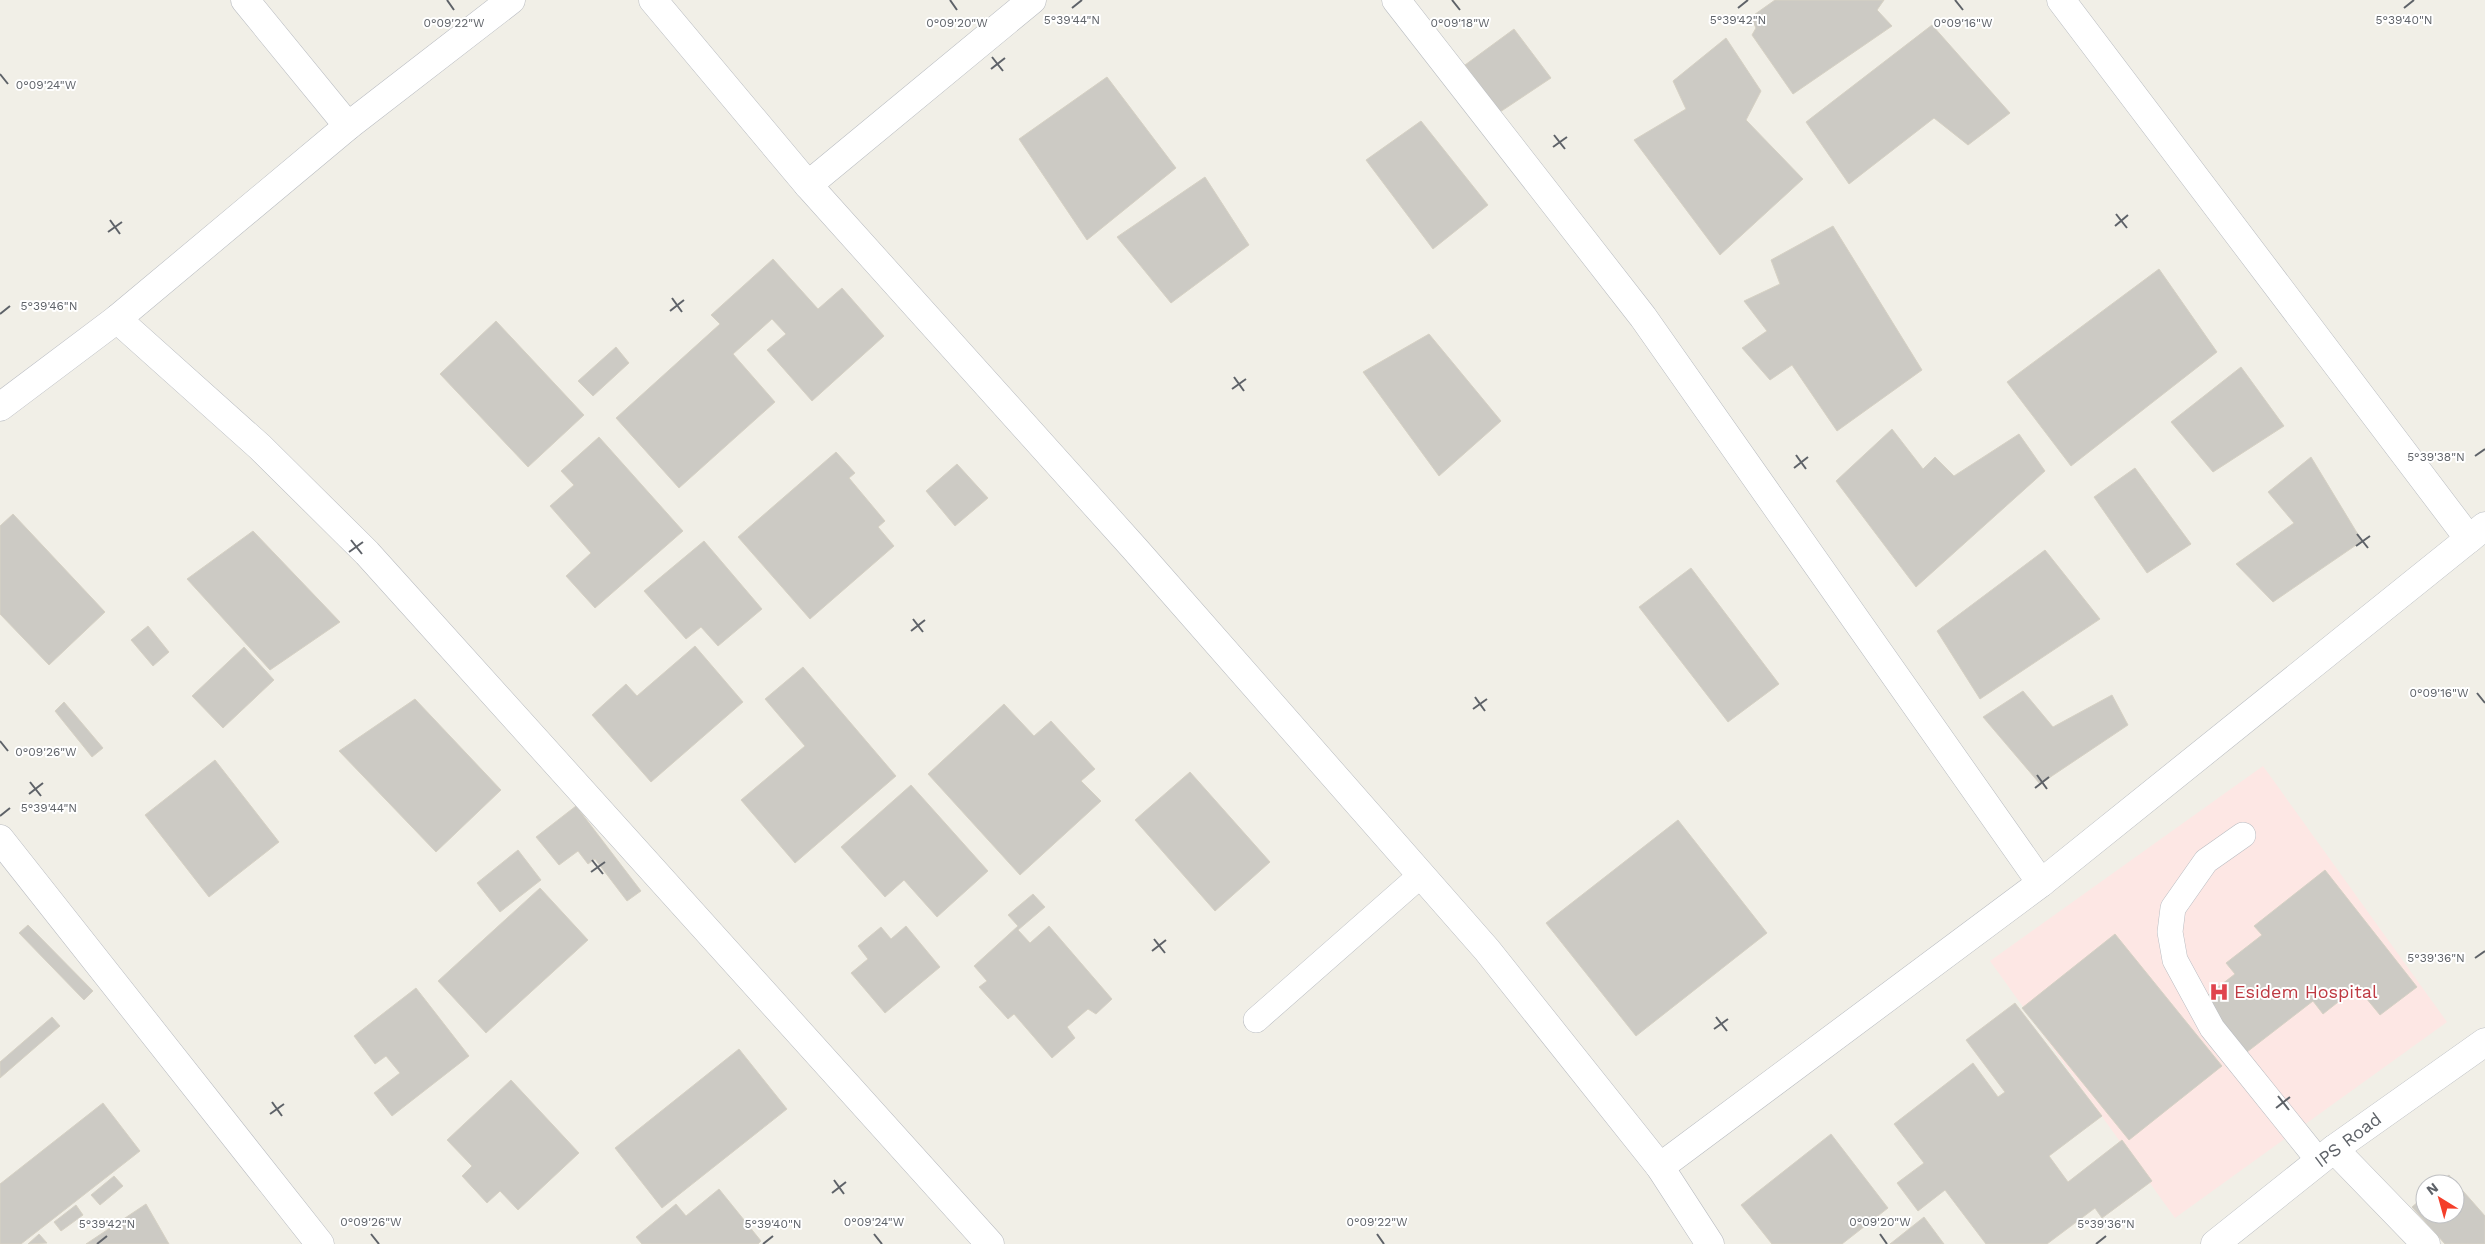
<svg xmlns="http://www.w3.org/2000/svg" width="2485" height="1244" font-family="'Work Sans',sans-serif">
	<rect width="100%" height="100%" fill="#f1efe7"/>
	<polygon fill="#fde7e4" points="2263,766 2447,1022 2175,1218 1990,961"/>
	<g fill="#cccac4" stroke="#d6d1c4">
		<polygon points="1775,0 1884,0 1877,10 1892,26 1793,94 1752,35 1756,28 1751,17"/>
		<polygon points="1932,25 2010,113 1968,145 1934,118 1849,184 1806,122"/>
		<polygon points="1514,29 1551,78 1500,112 1465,65"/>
		<polygon points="1726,38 1761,91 1746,120 1803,179 1720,255 1634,140 1686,109 1673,81"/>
		<polygon points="1107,77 1176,168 1087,240 1019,139"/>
		<polygon points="1421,121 1488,205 1433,249 1366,160"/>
		<polygon points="1205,177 1249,245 1171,303 1117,237"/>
		<polygon points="1833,226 1922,370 1837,431 1792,365 1770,380 1742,348 1767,331 1744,301 1780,284 1771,260"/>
		<polygon points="773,259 818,309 842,288 884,336 812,401 767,350 786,334 772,319 733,354 775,402 679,488 616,418 720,324 711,315"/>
		<polygon points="2159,269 2217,352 2071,466 2007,382"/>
		<polygon points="496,321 584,415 528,467 440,374"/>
		<polygon points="1429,334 1501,421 1439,476 1363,372"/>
		<polygon points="616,347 629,363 593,396 578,381"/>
		<polygon points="2241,367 2284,426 2213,472 2171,422"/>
		<polygon points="1892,429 1923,469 1935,457 1954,476 2019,434 2045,471 1916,587 1836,481"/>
		<polygon points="599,437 683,531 595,608 566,576 591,553 550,506 574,485 561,471"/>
		<polygon points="836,452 855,473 849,478 885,521 878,527 894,546 810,619 738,537"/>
		<polygon points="2311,457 2362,541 2273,602 2236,564 2294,523 2268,492"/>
		<polygon points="957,464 988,498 955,526 926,491"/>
		<polygon points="2135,468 2191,544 2147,573 2094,497"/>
		<polygon points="13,514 105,612 49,665 0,614 0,526"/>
		<polygon points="253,531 340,622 270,670 187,579"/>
		<polygon points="704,541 762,609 718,646 701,627 686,639 644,591"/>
		<polygon points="2045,550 2100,619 1980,699 1937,631"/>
		<polygon points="1691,568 1779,684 1728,722 1639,607"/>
		<polygon points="148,626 169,652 153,666 131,640"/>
		<polygon points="695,646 743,702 651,782 592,715 626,684 637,696"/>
		<polygon points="244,647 274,680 223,728 192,696"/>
		<polygon points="803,667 896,776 795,863 741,800 805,746 765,699"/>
		<polygon points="2023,691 2053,727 2112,695 2128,725 2040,784 1983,717"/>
		<polygon points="415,699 501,790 436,852 339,751"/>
		<polygon points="64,702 103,748 92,757 55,711"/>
		<polygon points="1004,704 1034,736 1051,721 1095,769 1081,781 1101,801 1020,875 928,774"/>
		<polygon points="215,760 279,842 209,897 145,815"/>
		<polygon points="1190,772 1270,862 1215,911 1135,820"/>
		<polygon points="911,785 988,871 937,917 904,880 885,897 841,847"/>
		<polygon points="576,806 641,891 627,901 595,859 588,864 578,851 559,865 536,837"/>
		<polygon points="1678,820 1767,933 1636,1036 1546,923"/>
		<polygon points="518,850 541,880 500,912 477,883"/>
		<polygon points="2325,870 2417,987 2380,1015 2357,987 2323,1014 2313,1001 2247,1052 2204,998 2235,974 2226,963 2262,935 2254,926"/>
		<polygon points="540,888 588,940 486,1033 438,981"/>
		<polygon points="1033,894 1045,907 1018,930 1030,943 1049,926 1112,999 1096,1014 1088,1009 1067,1027 1075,1038 1052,1058 1014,1014 1008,1019 979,987 987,981 974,966 1018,926 1008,915"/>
		<polygon points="28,925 93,991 84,1000 19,933"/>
		<polygon points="906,926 940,967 885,1013 851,973 868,959 858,946 881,927 891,939"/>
		<polygon points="2115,934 2222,1066 2129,1140 2022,1008"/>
		<polygon points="416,988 469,1056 392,1116 374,1093 400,1073 386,1056 375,1064 354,1036"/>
		<polygon points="2015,1003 2102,1116 2049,1156 2068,1182 2122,1140 2152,1181 2102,1218 2095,1208 2047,1244 1986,1244 1945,1190 1918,1211 1897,1183 1924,1163 1894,1124 1973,1063 1998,1097 2005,1092 1966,1040"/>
		<polygon points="52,1017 60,1026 0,1078 0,1062"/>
		<polygon points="739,1049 787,1109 662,1208 615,1148"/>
		<polygon points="511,1080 579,1153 518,1210 500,1191 487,1203 462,1176 472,1166 447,1140"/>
		<polygon points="103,1103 140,1151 21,1244 0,1244 0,1184"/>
		<polygon points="1831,1134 1888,1208 1842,1244 1772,1244 1741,1205"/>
		<polygon points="2449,1175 2485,1216 2485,1244 2445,1244 2412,1207 2425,1196 2425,1214 2455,1214 2455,1184 2438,1184"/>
		<polygon points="114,1176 123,1186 100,1205 91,1195"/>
		<polygon points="719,1189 761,1241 758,1244 642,1244 636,1237 676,1204 686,1216"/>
		<polygon points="146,1204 169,1244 86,1244"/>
		<polygon points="76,1205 83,1215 61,1231 54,1222"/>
		<polygon points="1924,1217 1944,1244 1890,1244"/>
		<polygon points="39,1234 47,1243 28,1244"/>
	</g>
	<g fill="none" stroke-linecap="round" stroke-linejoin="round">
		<defs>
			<g id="service">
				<polyline points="2243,835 2206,861 2173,908 2170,932 2175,960 2212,1028 2319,1161"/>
				<polyline points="1256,1020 1421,875"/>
			</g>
			<g id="minor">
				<polyline points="245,0 348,126"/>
				<polyline points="1396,0 1643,317 2041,883"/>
				<polyline points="2061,0 2469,539"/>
				<polyline points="808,185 1032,0"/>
				<polyline points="117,319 260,447 367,553 990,1244"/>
				<polyline points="0,407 117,319 348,126 511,0"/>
				<polyline points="0,839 320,1244"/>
				<polyline points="2334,1149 2426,1244"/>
				<polyline points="1660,1167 2041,883 2485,526"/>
			</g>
			<g id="tertiary">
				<polyline points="653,0 808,185 1135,549 1487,950 1660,1167 1710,1244"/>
				<polyline points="2215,1244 2334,1149 2485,1042"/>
			</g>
		</defs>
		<use href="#service" stroke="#b9bcc1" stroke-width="26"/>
		<use href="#minor" stroke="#b9bcc1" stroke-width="29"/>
		<use href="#tertiary" stroke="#b9bcc1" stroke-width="29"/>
		<use href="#service" stroke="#fff" stroke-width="25"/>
		<use href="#minor" stroke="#fff" stroke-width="28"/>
		<use href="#tertiary" stroke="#fff" stroke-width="28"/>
	</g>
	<path fill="none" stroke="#5e6268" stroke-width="2" d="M447,0L454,10M950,0L957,10M1452,0L1460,10M1955,0L1963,10M1072,8L1082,0M1738,8L1748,0M2404,8L2414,0M992,57L1003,71M991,69L1005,58M0,74L8,84M1554,135L1565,149M1553,147L1567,137M2116,214L2127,228M110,220L120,234M2115,226L2128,215M108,232L122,222M672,298L682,312M670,311L684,300M0,314L10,306M1234,377L1244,391M1232,389L1246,379M1796,455L1806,469M2475,456L2485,449M1794,468L1808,457M2357,534L2368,548M351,540L362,554M2356,546L2370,536M349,552L363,542M913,619L923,632M911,631L925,620M2477,693L2485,703M1475,697L1485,711M1473,709L1487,699M0,741L8,751M2037,775L2047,789M30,782L41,796M2035,788L2049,777M29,794L43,783M0,816L10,808M592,860L603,874M591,872L605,862M1154,939L1165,953M1152,951L1166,940M2475,958L2485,951M1716,1017L1727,1031M1714,1029L1728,1019M2278,1096L2289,1110M272,1102L282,1116M2276,1108L2290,1097M270,1114L284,1104M834,1180L844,1194M832,1193L846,1182M371,1234L379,1244M874,1234L882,1244M1377,1234L1384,1244M1880,1234L1887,1244M97,1244L107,1236M763,1244L773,1236M2096,1244L2106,1236"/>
	<defs>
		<symbol id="hospital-bare" viewBox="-9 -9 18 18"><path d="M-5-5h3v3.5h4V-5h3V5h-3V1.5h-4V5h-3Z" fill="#e0444e" stroke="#fff" stroke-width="2.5" paint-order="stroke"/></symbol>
	</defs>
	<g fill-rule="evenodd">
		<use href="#hospital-bare" x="2205" y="978" width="28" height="28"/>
	</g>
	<g text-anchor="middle" stroke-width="4" stroke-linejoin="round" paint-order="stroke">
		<g font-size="18" fill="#be3a42" stroke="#fff" text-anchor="start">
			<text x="2234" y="998">Esidem Hospital</text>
		</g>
		<g font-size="18" fill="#5e6268" stroke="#fff">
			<text transform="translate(2348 1140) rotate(-37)" y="6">IPS Road</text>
		</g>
	</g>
	<g font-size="12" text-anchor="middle" fill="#5e6268" stroke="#fff" stroke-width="4" stroke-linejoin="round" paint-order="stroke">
		<text x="1072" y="24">5°39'44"N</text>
		<text x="1738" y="24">5°39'42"N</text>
		<text x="2404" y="24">5°39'40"N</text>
		<text x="454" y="27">0°09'22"W</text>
		<text x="957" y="27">0°09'20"W</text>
		<text x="1460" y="27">0°09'18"W</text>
		<text x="1963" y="27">0°09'16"W</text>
		<text x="46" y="89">0°09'24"W</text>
		<text x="49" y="310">5°39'46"N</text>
		<text x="2436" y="461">5°39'38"N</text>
		<text x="2439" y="697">0°09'16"W</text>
		<text x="46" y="756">0°09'26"W</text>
		<text x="49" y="812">5°39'44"N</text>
		<text x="2436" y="962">5°39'36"N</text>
		<text x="371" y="1226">0°09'26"W</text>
		<text x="874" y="1226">0°09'24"W</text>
		<text x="1377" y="1226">0°09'22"W</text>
		<text x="1880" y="1226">0°09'20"W</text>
		<text x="107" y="1228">5°39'42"N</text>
		<text x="773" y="1228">5°39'40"N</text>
		<text x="2106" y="1228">5°39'36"N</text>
	</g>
	<g transform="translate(2440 1199) rotate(323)"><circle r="24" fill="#ffffff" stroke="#bfc0c3"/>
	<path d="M0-4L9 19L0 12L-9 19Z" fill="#f43e2a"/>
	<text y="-8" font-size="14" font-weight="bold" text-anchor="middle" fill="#5e6268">N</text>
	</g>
</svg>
